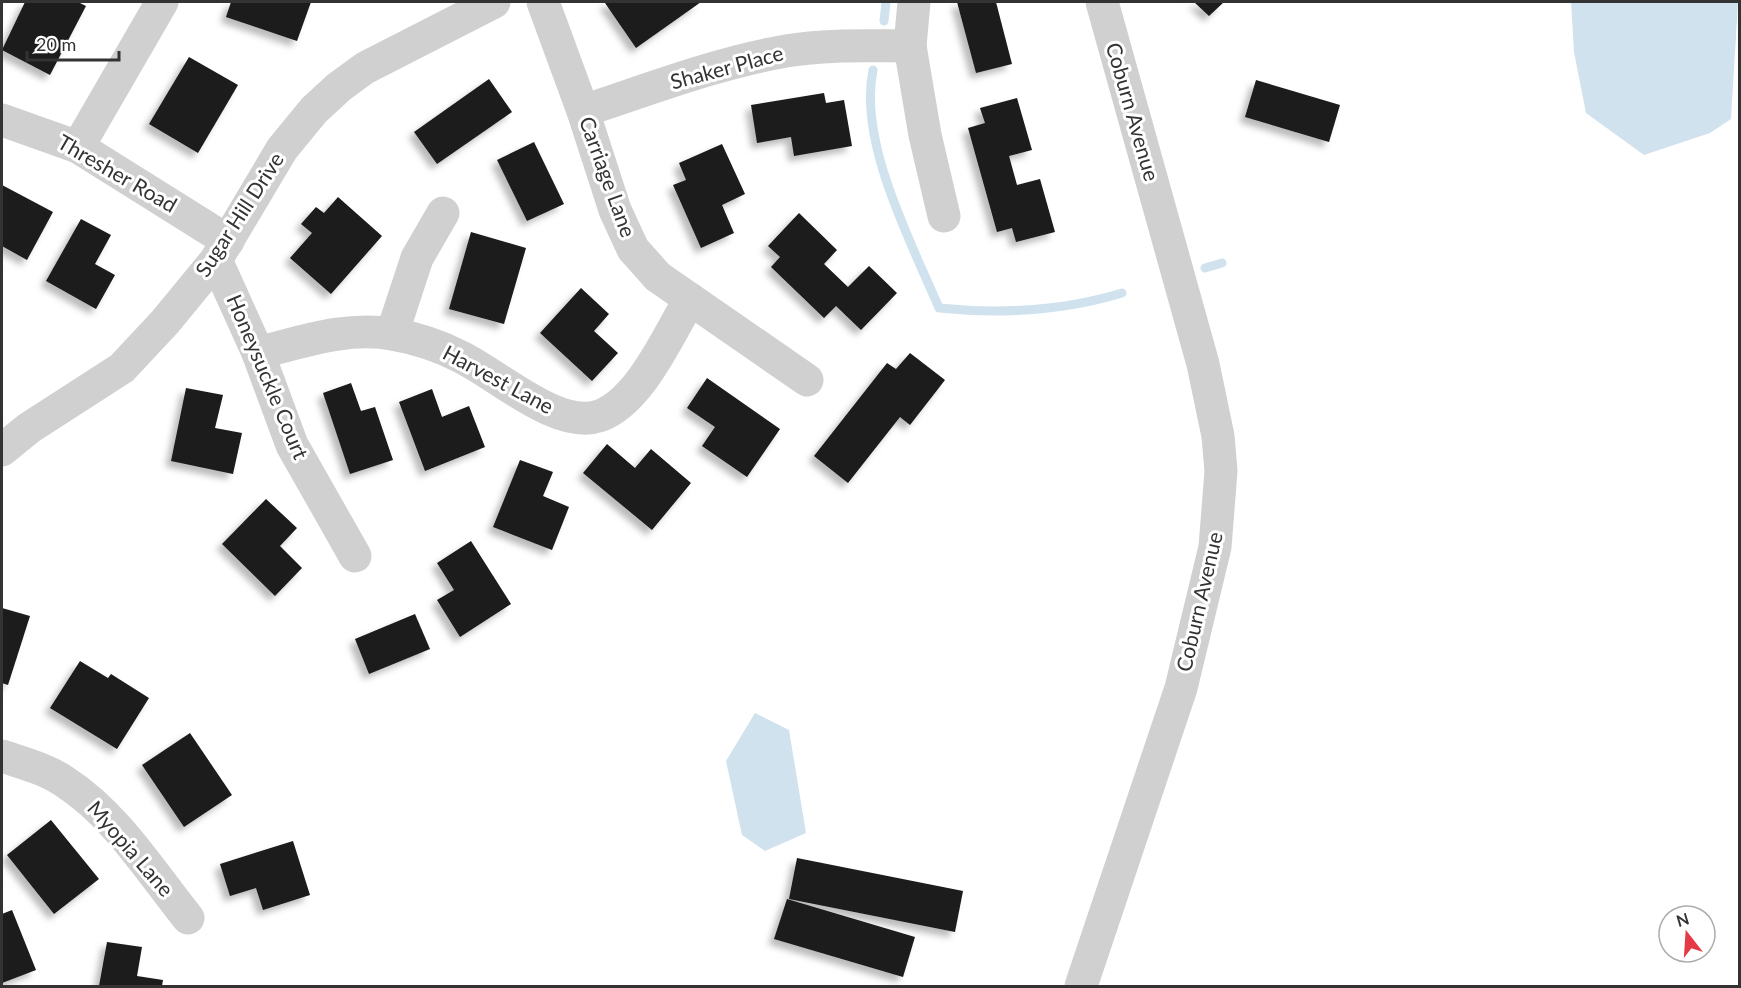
<svg xmlns="http://www.w3.org/2000/svg" width="1741" height="988" font-family="Lato,sans-serif">
	<defs>
		<filter id="shadow"><feDropShadow dx="-5.5" dy="5.5" stdDeviation="3" flood-color="#0004"/></filter>
	</defs>
	<rect width="100%" height="100%" fill="#fff"/>
	<g fill="#cfe2ee">
		<polygon points="1571,2 1738,2 1731,119 1710,133 1644,155 1586,113 1574,52"/>
		<polygon points="755,713 789,730 806,833 765,851 742,835 726,761"/>
	</g>
	<g fill="none" stroke-linecap="round" stroke-linejoin="round">
		<g stroke="#cfe2ee" stroke-width="9">
			<polyline points="884,21 886,2"/>
			<path d="M873,70C858,142 911,242 939,308C999,314 1063,311 1122,293"/>
			<polyline points="1205,268 1222,263"/>
		</g>
	</g>
	<g fill="#1a1a1a" filter="url(#shadow)">
		<polygon points="25,2 78,2 86,6 50,75 2,50"/>
		<polygon points="231,2 311,2 297,41 226,17"/>
		<polygon points="607,2 701,2 636,48 605,3"/>
		<polygon points="957,2 996,2 1012,64 976,73"/>
		<polygon points="1194,2 1224,2 1209,16"/>
		<polygon points="189,57 238,85 198,153 149,124"/>
		<polygon points="489,79 512,112 437,164 414,132"/>
		<polygon points="1256,80 1340,105 1329,142 1245,117"/>
		<polygon points="824,93 826,103 844,100 852,146 794,156 791,137 757,143 751,105"/>
		<polygon points="1017,98 1032,150 1009,156 1017,185 1040,179 1055,232 1016,242 1012,228 997,232 968,128 985,123 980,108"/>
		<polygon points="534,142 564,204 527,221 497,160"/>
		<polygon points="722,144 745,194 722,205 734,233 701,248 673,185 686,180 679,163"/>
		<polygon points="2,185 53,212 27,260 2,246"/>
		<polygon points="338,197 382,236 331,294 290,258 312,233 301,224 316,207 324,213"/>
		<polygon points="799,213 837,250 824,264 848,287 869,266 897,293 861,330 836,306 824,318 771,267 780,257 768,246"/>
		<polygon points="81,219 111,235 95,264 115,275 96,309 46,281"/>
		<polygon points="471,232 526,248 504,324 449,309"/>
		<polygon points="581,288 609,314 594,331 618,353 592,381 540,333"/>
		<polygon points="910,353 945,380 910,425 900,417 848,483 814,456 887,363 896,369"/>
		<polygon points="707,378 780,429 747,477 702,446 715,427 687,408"/>
		<polygon points="351,383 361,411 375,407 393,460 350,474 323,393"/>
		<polygon points="186,388 223,395 215,428 242,433 233,474 171,461"/>
		<polygon points="432,389 442,417 469,406 485,447 425,471 399,402"/>
		<polygon points="607,444 635,468 651,449 691,483 652,530 583,473"/>
		<polygon points="520,460 553,472 543,496 569,507 552,550 493,527"/>
		<polygon points="266,499 297,528 280,546 302,568 275,596 222,544"/>
		<polygon points="471,541 511,604 460,637 437,600 454,590 437,563"/>
		<polygon points="2,608 30,616 8,685 2,683"/>
		<polygon points="415,614 430,649 369,674 355,639"/>
		<polygon points="80,661 108,678 111,674 149,698 117,749 50,708"/>
		<polygon points="190,733 232,795 184,827 142,765"/>
		<polygon points="51,820 99,879 54,914 7,855"/>
		<polygon points="293,841 310,895 263,910 256,888 230,896 220,864"/>
		<polygon points="797,858 963,891 955,932 789,899"/>
		<polygon points="787,899 915,937 903,977 774,939"/>
		<polygon points="12,910 36,970 2,983 2,914"/>
		<polygon points="107,942 142,947 137,976 163,980 162,986 99,986"/>
	</g>
	<g fill="none" stroke-linecap="round" stroke-linejoin="round">
		<g stroke="#d0d0d0" stroke-width="33">
			<polyline points="543,2 583,111 615,210 633,249 658,277 807,380"/>
			<polyline points="914,2 910,46 925,135 944,216"/>
			<path d="M583,111C650,89 717,63 786,51C827,44 869,46 910,46"/>
			<polyline points="2,120 78,147 228,241"/>
			<polyline points="78,147 162,2"/>
			<polyline points="216,260 258,353 292,445 355,556"/>
			<polyline points="392,334 417,258 443,213"/>
			<path d="M258,353C302,342 347,326 392,334C415,338 440,346 461,357C498,375 558,430 599,416C640,402 669,334 690,299"/>
			<polyline points="2,450 29,428 122,368 165,322 216,260 282,149 314,110 339,87 365,68 494,2"/>
			<path d="M2,756C23,763 46,769 65,782C116,815 151,872 188,918"/>
			<polyline points="1081,986 1181,688 1215,547 1221,471 1218,436 1203,364 1102,2"/>
		</g>
	</g>
	<g text-anchor="middle" stroke-width="6" stroke-linejoin="round" paint-order="stroke">
		<g font-size="21" fill="#333" stroke="#fff">
			<text transform="translate(727 68) rotate(-15)" y="7">Shaker Place</text>
			<text transform="translate(1132 112) rotate(74)" y="7">Coburn Avenue</text>
			<text transform="translate(117 174) rotate(30)" y="7">Thresher Road</text>
			<text transform="translate(607 177) rotate(70)" y="7">Carriage Lane</text>
			<text transform="translate(240 215) rotate(-57)" y="7">Sugar Hill Drive</text>
			<text transform="translate(267 377) rotate(67)" y="7">Honeysuckle Court</text>
			<text transform="translate(498 380) rotate(28)" y="7">Harvest Lane</text>
			<text transform="translate(1200 602) rotate(-77)" y="7">Coburn Avenue</text>
			<text transform="translate(130 849) rotate(49)" y="7">Myopia Lane</text>
		</g>
	</g>
	<rect width="1741" height="988" fill="none" stroke="#333333" stroke-width="6"/>
	<g transform="translate(1687 934) rotate(343)"><circle r="28" fill="#ffffff" stroke="#adadad" stroke-width="1.5"/>
	<path d="M0-4.5L10 22L0 15L-10 22Z" fill="#e63946"/>
	<text y="-9" font-size="16" font-weight="bold" text-anchor="middle" fill="#333333">N</text>
	</g>
	<path d="M27 51v9h92v-9" fill="none" stroke="#333333" stroke-width="3"/>
	<text x="36" y="51" font-size="18" fill="#333333" stroke="#ffffff" stroke-width="4.5" paint-order="stroke">20 m</text>
</svg>
